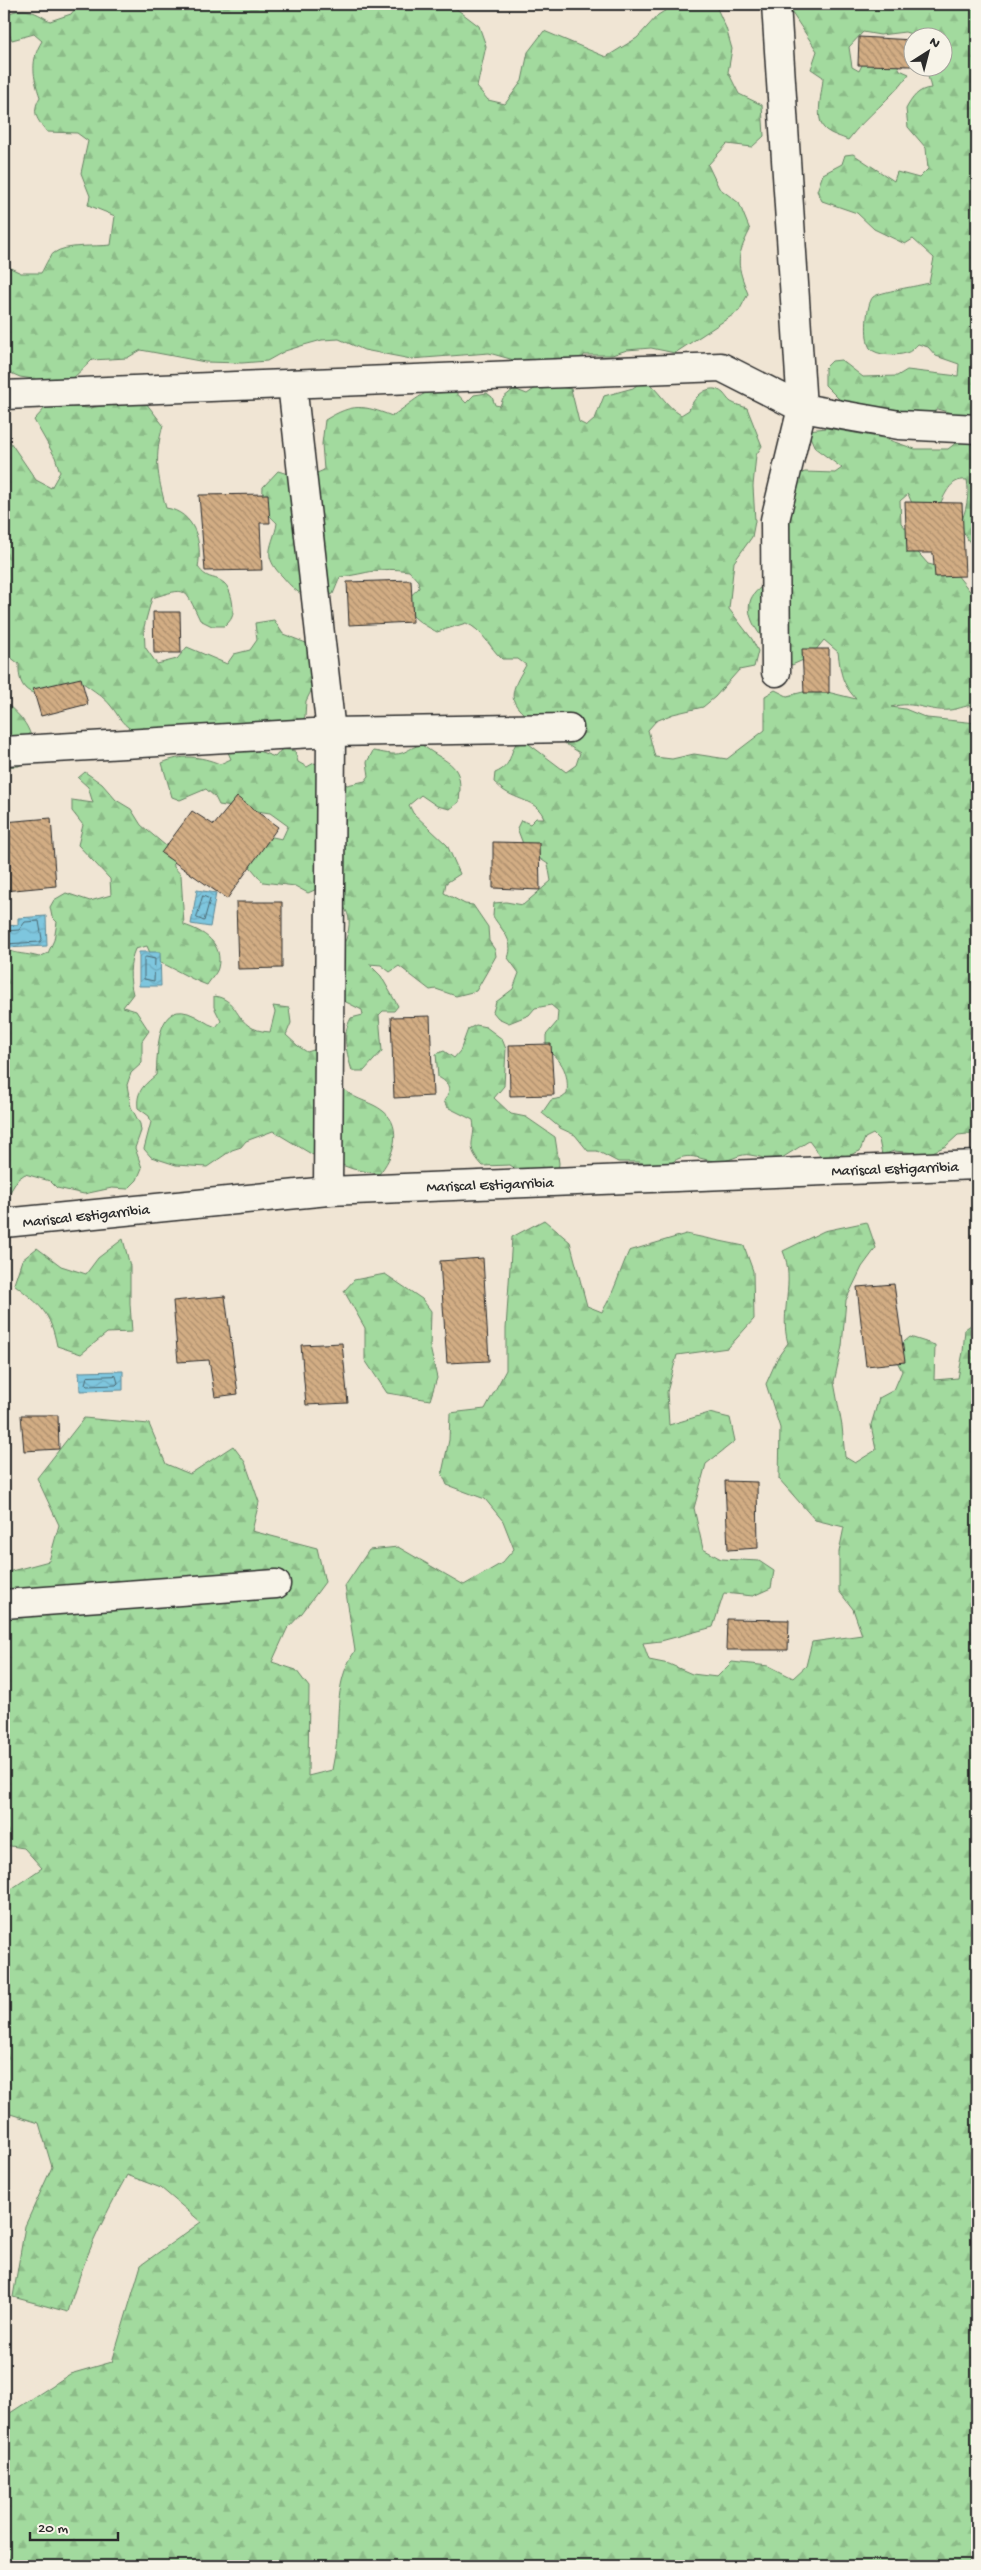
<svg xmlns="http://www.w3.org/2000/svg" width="981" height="2570" font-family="'Gochi Hand',sans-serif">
	<defs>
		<pattern id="forest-firs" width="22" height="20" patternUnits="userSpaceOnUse" patternTransform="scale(1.25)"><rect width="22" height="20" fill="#a2da9e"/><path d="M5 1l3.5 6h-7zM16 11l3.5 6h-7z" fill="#8cbb88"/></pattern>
		<pattern id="water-waves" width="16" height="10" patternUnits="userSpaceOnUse" patternTransform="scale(1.25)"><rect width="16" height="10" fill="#7ec6de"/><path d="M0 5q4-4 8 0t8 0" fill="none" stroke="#6daabf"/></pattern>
		<pattern id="building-back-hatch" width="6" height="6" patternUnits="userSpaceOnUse" patternTransform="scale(1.25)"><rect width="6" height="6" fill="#d2ad84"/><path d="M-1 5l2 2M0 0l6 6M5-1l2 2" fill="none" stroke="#ab8d6c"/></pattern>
	</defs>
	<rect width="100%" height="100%" fill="#f0e5d4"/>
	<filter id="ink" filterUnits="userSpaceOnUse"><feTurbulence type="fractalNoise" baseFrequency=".02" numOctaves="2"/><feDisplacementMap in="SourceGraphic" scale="10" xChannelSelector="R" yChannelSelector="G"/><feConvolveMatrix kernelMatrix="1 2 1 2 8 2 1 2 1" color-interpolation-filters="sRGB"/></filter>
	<g filter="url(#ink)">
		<g fill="url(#forest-firs)" stroke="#668264">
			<path d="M79,4H450L479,26L486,46L477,87L488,100L505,104L522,81L528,52L544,31L606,57L637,38L658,15L676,4H715L726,28L732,49L728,72L739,94L762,105L764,136L752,147L727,144L708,165L719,188L739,203L750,230C735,259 737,265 748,294L739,311L675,353L651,348L627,350L612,355H584L568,387L554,386L571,389L579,422L587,426L595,419L604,396L633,388L644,380C660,390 665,406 681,415L689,410C693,398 709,381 723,393C726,396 728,400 731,402C736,405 742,406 747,408L762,446L756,455L753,486L755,521L752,537L734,562L729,609L752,639L758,651L754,667L739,670L715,697L703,707L673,714L656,721L648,730L655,757L672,759L694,754L727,759L765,730V696L775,690L787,696L815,689L856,699C841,682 841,674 838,652L824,640L810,657L792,665C775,654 741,622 751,599C754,592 761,587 767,582L785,479L805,472L835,473L842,468L815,448L807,430L827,428L883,438L915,449H948L961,439L977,436V551L968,540L960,525C966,511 970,495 967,480C949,478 946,495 937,509L914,508L908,494L900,501L901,523L909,532L914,548L928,564L953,570L977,600V706C967,704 960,709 950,710C926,712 916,700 891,707L905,709L927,718L977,723V1133L958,1135L946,1146L928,1154L894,1151L882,1155L879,1140L873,1134L865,1138L860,1151L848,1156L835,1154L830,1161L821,1157L809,1141L777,1161C768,1160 759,1156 750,1155C741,1153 732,1160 723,1161C698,1163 689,1145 664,1169L639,1162H618L597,1151H588L575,1135L560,1128L542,1113L551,1100L562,1098L567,1094C569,1074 563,1060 546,1050V1035L557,1022L558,1011L551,1005L535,1008L529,1015L509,1023L498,1018L493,1012L496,1002L513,989L519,973L508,958C515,940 501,930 493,916L494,903L506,902L523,905L551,881L548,864L525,849L517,828L521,820L530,824L536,818H544C537,801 521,801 506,792C502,790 498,785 494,782L495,773C514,765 508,753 518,741H525L566,772L576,765L580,753C565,743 519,717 514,701C510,689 521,675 526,665L518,659H502C489,647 483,630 466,623L437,632C424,625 407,616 405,601L419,588L418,581L409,571C379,566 368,574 340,577L333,594C308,602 298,595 283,577C277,571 272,565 270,557C268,547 276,534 277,523C264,511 262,505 263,487L278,471C294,476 308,478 324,470L322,444L325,420C353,403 363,405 392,416C415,401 421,391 449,385L466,403L474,395L487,393L492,397L495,405L500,406L503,398L514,389L527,394L543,383L521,362L489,353L411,359L364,350L339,339L322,340L304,345L285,351L267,361L242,363L205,362L141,350L127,358L92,360L67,384L20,377L4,370V265L21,273H41C45,267 48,257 54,253C66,244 94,247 111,245L115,216L88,205L90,196L81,173L88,141L77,133L47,132C37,119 31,113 40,97C33,77 30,60 42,41L34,34L12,40L4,23V16C23,5 33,11 50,21L71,14Z"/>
			<path d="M793,4H977V420L937,409L926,419L859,403L841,401L825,385V368L832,361L841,360L863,377L897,376L907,370L958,376L959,364L936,356L928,347L918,344C915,347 911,352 906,353C898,356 876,356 870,348C864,339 866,304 873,297C879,292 918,286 929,283L934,258L913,239L905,244L874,229L857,213L822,201L817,191L823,174L842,164L845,155L853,154L894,181L897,172L919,178L928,169L926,148L908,127L906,109C912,98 918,89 931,88L926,68H944V38L920,37L905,32L880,35L863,32L849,47L852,67L859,71L865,59L895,60L900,70L909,74C891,99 866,116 848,140C842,137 832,135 826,130C813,120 823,91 823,77L811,69L817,51L792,13Z"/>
			<path d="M143,399L163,425C154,458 157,474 166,508C194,512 203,542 198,567C208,581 214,575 224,583C231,588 235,609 232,617C231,620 227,624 225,626H212L200,620C184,587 188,587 152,598L144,627L145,647L157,664L177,659L187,647L227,664L234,654L250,650L257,640L255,623L274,620L283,634L306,643L319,662L313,687L306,701L305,716L300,727L154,735L147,728L132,730C120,722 119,716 111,706C104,697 93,690 83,683L73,693C45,695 17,702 19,664L4,652V433L36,480L51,488L60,472L55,457L34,420L48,405L90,408Z"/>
			<path d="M4,705H8C26,721 31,729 35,754L19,766L4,767Z"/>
			<path d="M422,745C450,766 464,762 459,802L450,809L437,806L421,795L409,805L413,813L447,845L460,874L446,883L444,893L465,904L473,905L488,927L489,941L495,950L496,956L476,991L456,996L436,989L430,990L399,966L390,972L381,965L369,964L381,976L398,1006L394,1011H383L379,1015L382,1051L364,1071H352C347,1053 341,1036 351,1018L363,1015L362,1010L340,999C340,984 337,967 339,952C339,947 344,944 346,939C356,910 341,902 319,888L308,893L295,886L263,882L246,862L263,835L282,839L288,826L270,813L219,805L215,797L206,789L180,800L172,797L162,763C182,754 200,756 220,764L231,759L227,750L253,749L275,757L282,749L295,751L298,762L307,767L314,763C327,766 335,779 347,785L365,781L369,776L367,762L373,751C382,752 393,756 402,753C410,750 413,746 422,745Z"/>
			<path d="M85,772L102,784L116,800L131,809L141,825L172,851L174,867L181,875L184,925C203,931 224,943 218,968C217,973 210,980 207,985C187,978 172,966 153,960L147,946L135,949C129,963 129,980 133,994L123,1007L136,1011L149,1031L142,1041V1063L131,1073L127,1085L131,1107L140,1124L141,1131L135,1148L142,1168L137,1180L128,1189L112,1188L84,1194L57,1188L50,1181L25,1174L18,1179L10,1192L4,1193V948C16,955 26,953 39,957L48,953L54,940L57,922L52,917L50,907L54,900L66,893L90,901L111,895L110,879L78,845L83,825L72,811V800L93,803L88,787L78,778Z"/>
			<path d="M214,996C243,1000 232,1030 270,1032L275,1012L273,1006L289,1008L291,1023L286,1035L298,1046L307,1052L317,1049C325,1061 336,1082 346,1091C356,1100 372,1102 383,1111C404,1127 393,1158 379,1174L353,1169L313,1155L273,1131L246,1141L241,1147L232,1150L207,1167L176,1165L151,1157L144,1149L151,1122L149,1116L138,1108C136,1091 144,1085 156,1075C158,1057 155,1003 188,1013C198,1016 206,1024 216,1027L221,1021L214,1007Z"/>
			<path d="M476,1025L486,1027L502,1039L506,1049L504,1086L494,1098L511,1114L526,1117L555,1137L559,1163L558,1174L525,1175L510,1165L483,1166C463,1145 477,1141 473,1120L447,1107L444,1101C452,1090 450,1083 438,1077L436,1054L444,1051L454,1058L460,1051L468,1029Z"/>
			<path d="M544,1220L570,1242L587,1306L602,1312C615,1291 619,1273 629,1251L686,1234L744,1246L753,1271L754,1319L728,1348L677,1355L667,1392L669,1425L709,1413L730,1418L735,1441L706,1464L694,1508L703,1549L721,1559L759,1561L774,1571L771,1588L753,1596L724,1593L713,1627L661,1641L643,1643L649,1660L669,1664L692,1674L717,1677L732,1662L769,1666L793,1678L806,1666L812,1642L862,1635L853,1609L839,1591V1552L844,1527L815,1520L779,1479L780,1428L766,1384L778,1357L788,1343C779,1313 796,1282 783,1251L824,1231L867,1222L876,1248L862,1267L846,1300L842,1346L834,1382L842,1426L845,1457L855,1463L876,1450L871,1425L879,1398L894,1390L902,1371L892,1352L910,1337L935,1345L934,1380L958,1378L963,1352L965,1329L977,1321V2566H4V2411L7,2415L70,2374L112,2362L141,2265L201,2222L161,2188L127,2175C101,2222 83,2260 68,2312L13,2297L25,2226L52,2167L39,2123L4,2112V1894L42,1868L24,1848L4,1845V1573L49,1561L59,1525L37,1478L84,1418L149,1424L166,1464L190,1474L233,1446L245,1462L259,1502L252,1531L317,1548L325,1582L302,1613L287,1629L272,1662L296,1670L309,1687L308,1776L332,1770C334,1758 337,1746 337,1735C339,1705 337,1677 355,1651L345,1586L369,1550L398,1547L464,1585L502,1563L514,1549L503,1521L485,1499L447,1485L442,1473L449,1440L450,1413L485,1409L506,1370V1329L512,1237Z"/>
			<path d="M123,1239L130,1266V1304L132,1332L107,1333L81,1354L57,1346C50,1311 41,1306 14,1284L22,1260L37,1248L61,1266L86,1274L98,1258Z"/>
			<polygon points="385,1274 422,1299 431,1311 430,1347 437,1378 430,1400 387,1393 365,1360 365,1328 344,1291 354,1280"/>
		</g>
		<g fill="url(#water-waves)" stroke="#5d8896">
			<polygon points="197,890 216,893 210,927 191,924"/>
			<polygon points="46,916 47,946 4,948 4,926 18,925 18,918"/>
			<polygon points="139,952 160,952 161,986 139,986"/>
			<polygon points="123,1371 123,1390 80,1391 79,1372"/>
		</g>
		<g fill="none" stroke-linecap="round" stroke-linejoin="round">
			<g stroke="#4c6973" stroke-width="1">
				<polygon points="203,896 210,899 204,921 197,918"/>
				<polyline points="4,931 19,930 25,922 39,921 42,939 40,942 4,944"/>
				<polygon points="146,957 155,959 154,981 144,979 144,959"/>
				<polygon points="116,1376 118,1383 116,1385 87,1386 85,1384 87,1377"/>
			</g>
		</g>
		<g fill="url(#building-back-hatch)" stroke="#2b2b2b">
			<polygon points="859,37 913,40 911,66 858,65"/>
			<polygon points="268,494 270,523 260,523 262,570 205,571 199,495"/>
			<polygon points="905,502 962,503 965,576 935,577 933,553 907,553"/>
			<polygon points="411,580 413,622 349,625 347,582"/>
			<polygon points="153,612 180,612 181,653 154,653"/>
			<polygon points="802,649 829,649 829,693 804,693"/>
			<polygon points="81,678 88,704 41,716 33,689"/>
			<polygon points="237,797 278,827 227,899 161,853 192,811 214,825"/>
			<polygon points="51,818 56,886 4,891 4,822"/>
			<polygon points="493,842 539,843 540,890 493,888"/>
			<polygon points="236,902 282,902 282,968 238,969"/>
			<polygon points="430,1016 433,1096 394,1098 391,1017"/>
			<polygon points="551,1044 554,1095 510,1096 509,1045"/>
			<polygon points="483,1258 489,1361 447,1363 440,1261"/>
			<polygon points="894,1284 905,1362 866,1366 857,1287"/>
			<polygon points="225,1296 238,1394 215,1397 209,1360 178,1362 173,1301"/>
			<polygon points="342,1343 348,1403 306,1405 301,1345"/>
			<polygon points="21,1415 58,1415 59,1449 24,1451"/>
			<polygon points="725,1481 757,1482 758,1548 728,1550"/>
			<polygon points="727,1619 789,1620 788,1650 726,1650"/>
		</g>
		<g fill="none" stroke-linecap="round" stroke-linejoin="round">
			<defs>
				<g id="street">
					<polyline points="292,384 331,732 328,1191"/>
					<polyline points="4,395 721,367 802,408 899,425 977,429"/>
					<polyline points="776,672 775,520 802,408 776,4"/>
					<polyline points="4,751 331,732 569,728"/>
					<polyline points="4,1223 328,1191 977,1165"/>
					<polyline points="4,1604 276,1584"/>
				</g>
			</defs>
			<use href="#street" stroke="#2b2b2b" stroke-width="31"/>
			<use href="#street" stroke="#f7f3e8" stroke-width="28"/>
		</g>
	</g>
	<g text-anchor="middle" stroke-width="4" stroke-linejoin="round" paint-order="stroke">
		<g font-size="15" fill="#2b2b2b" stroke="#f7f3e8">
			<text transform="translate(895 1168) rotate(-2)" y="5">Mariscal Estigarribia</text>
			<text transform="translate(490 1184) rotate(-2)" y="5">Mariscal Estigarribia</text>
			<text transform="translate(86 1215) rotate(-6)" y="5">Mariscal Estigarribia</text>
		</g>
	</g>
	<rect width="981" height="2570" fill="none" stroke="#f7f3e8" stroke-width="20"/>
	<rect x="10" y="10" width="961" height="2550" fill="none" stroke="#2b2b2b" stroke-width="2" filter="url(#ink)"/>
	<g transform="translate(928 52) rotate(36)"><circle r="24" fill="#f7f3e8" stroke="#a5a39c"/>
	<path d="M0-4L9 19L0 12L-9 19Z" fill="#2b2b2b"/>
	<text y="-8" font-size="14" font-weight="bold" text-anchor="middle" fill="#2b2b2b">N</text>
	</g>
	<path d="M30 2532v8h88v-8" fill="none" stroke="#2b2b2b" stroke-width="2.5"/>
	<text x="38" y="2532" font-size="15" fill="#2b2b2b" stroke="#f7f3e8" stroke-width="4" paint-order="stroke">20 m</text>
</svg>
